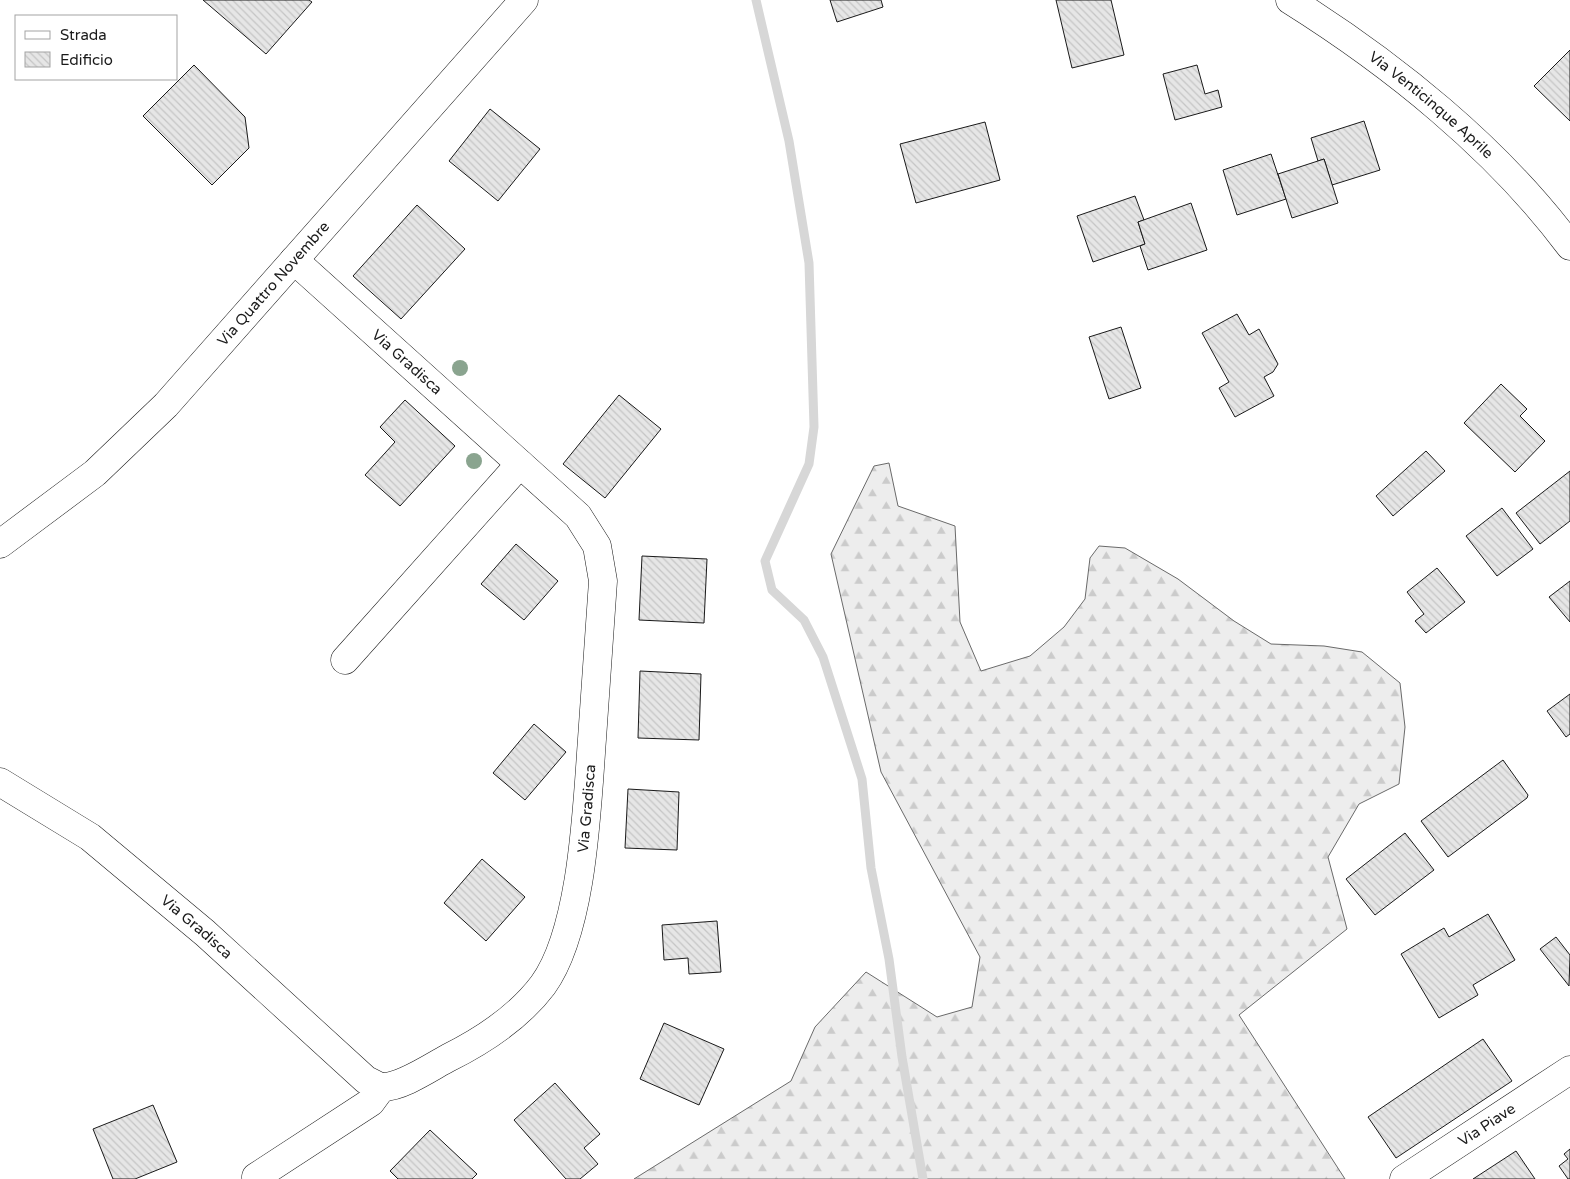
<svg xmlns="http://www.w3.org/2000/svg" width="1570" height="1179" font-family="'Varela Round',sans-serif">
	<defs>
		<pattern id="forest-firs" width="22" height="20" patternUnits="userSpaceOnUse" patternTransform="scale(1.25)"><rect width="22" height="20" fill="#ededed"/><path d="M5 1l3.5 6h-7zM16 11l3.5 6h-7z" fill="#cbcbcb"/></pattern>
		<pattern id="building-back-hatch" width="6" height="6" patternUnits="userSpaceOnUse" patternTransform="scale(1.25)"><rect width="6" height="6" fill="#e6e6e6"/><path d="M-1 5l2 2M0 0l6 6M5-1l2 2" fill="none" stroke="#c5c5c5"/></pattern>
	</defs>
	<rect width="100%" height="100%" fill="#fff"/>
	<polygon fill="url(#forest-firs)" stroke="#6a6a6a" points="889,463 898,506 955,526 960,622 981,671 1030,656 1064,627 1085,599 1090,558 1099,546 1125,548 1178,579 1234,621 1271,644 1324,646 1362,652 1400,683 1405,727 1399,784 1359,804 1328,857 1347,929 1239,1015 1345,1179 634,1179 791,1081 815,1027 866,972 937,1017 972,1007 980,957 881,772 831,554 874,466"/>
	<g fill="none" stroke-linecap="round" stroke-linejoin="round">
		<polyline stroke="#d7d7d7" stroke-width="9" points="756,0 789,141 809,263 814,427 809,464 765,561 772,590 804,620 823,657 862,779 871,868 889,959 902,1057 923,1179"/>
	</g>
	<g fill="url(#building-back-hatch)" stroke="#1a1a1a">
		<polygon points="203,0 309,0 312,2 266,54"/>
		<polygon points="830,0 881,0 883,7 837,22"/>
		<polygon points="1056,0 1111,0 1124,55 1072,68"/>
		<polygon points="1570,50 1570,121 1534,86"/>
		<polygon points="194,65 245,117 249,148 212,185 143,116"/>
		<polygon points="1197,65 1205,94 1218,90 1222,107 1175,120 1163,74"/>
		<polygon points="490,109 540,149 498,201 449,161"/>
		<polygon points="1364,121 1380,170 1332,185 1324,159 1318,161 1311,138"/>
		<polygon points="985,122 1000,180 916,203 900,144"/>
		<polygon points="1271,154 1286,199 1237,215 1223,170"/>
		<polygon points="1324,159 1338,203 1292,218 1278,174"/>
		<polygon points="1135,196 1144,220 1138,222 1145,244 1093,262 1077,216"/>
		<polygon points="1191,203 1207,250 1148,270 1140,246 1145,244 1138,222"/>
		<polygon points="417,205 465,249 401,319 353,276"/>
		<polygon points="1237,314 1249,335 1259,329 1278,364 1273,372 1264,377 1274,396 1235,417 1219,388 1229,382 1202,333"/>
		<polygon points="1121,327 1141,388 1109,399 1089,337"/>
		<polygon points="1501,384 1527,409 1520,416 1545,441 1515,472 1464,423"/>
		<polygon points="619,395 661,429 605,498 563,464"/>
		<polygon points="405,400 455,446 400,506 365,475 395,442 380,427"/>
		<polygon points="1426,451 1445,471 1393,516 1376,496"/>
		<polygon points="1570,471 1570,521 1540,544 1516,513"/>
		<polygon points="1502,508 1533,549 1497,576 1466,536"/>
		<polygon points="516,544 558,581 524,620 481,584"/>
		<polygon points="642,556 707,559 704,623 639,620"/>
		<polygon points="1437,568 1465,602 1426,633 1415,621 1424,614 1407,592"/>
		<polygon points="1570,581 1570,622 1549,597"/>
		<polygon points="640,671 701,674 699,740 638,738"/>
		<polygon points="1570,694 1570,734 1566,737 1547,711"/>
		<polygon points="534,724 566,752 525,800 493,773"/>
		<polygon points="1503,760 1528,795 1527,798 1448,857 1421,821"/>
		<polygon points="628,789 679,792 677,850 625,848"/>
		<polygon points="1405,833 1434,870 1375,915 1346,879"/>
		<polygon points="482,859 525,897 486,941 444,903"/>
		<polygon points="1488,914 1515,960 1473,985 1478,995 1439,1018 1401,954 1444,928 1449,937"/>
		<polygon points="717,921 721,972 689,974 688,958 664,960 662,925"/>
		<polygon points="1556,937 1570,955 1569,986 1540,949"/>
		<polygon points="664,1023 724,1049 699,1105 640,1079"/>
		<polygon points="1483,1039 1512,1081 1396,1158 1368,1117"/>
		<polygon points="555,1083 600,1134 584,1148 598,1164 580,1179 566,1179 514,1120"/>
		<polygon points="153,1105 177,1162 135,1179 113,1179 93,1129"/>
		<polygon points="430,1130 477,1174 472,1179 398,1179 390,1171"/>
		<polygon points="1570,1149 1570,1179 1568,1179 1559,1166 1568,1159 1564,1154"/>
		<polygon points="1516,1151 1535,1179 1473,1179"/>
	</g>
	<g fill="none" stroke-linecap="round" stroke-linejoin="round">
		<defs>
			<g id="minor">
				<path id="s1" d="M0,544L95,473L166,405L524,0"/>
				<polyline points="345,660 520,464"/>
				<path id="s2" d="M0,782L90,837L205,933L366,1080C371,1082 378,1087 383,1087C402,1087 431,1067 448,1058C484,1040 519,1017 543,985C583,930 587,806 592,739C596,686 599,633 603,581L597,546L578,516L294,260"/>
				<polyline points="256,1177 371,1102 382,1087"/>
				<path id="s3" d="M1404,1179L1570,1070"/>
			</g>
			<g id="secondary">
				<path id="s4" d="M1290,0C1392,64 1497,148 1570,246"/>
			</g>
		</defs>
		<use href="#minor" stroke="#1a1a1a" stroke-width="29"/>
		<use href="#secondary" stroke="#1a1a1a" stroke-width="29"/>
		<use href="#minor" stroke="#fff" stroke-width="28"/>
		<use href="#secondary" stroke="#fff" stroke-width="28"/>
	</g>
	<g fill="#8aa48f">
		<circle cx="460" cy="368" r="8"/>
		<circle cx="474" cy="461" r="8"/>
	</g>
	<g text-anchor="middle" stroke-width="4" stroke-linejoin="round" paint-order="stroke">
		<g font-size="15" fill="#1a1a1a" stroke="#fff">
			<text dy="5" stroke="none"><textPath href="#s4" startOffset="176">Via Venticinque Aprile</textPath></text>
			<text dy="5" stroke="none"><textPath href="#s1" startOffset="379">Via Quattro Novembre</textPath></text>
			<text transform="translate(407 362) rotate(42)" y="5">Via Gradisca</text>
			<text dy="5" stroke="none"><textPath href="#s2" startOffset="868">Via Gradisca</textPath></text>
			<text dy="5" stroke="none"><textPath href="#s2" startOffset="245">Via Gradisca</textPath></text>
			<text dy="5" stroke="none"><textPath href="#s3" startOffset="99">Via Piave</textPath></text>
		</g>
	</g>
	<rect x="15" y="15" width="162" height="65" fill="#ffffff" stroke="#a3a3a3"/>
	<rect x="25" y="31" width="25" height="8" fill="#ffffff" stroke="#a3a3a3"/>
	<text x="60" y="40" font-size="15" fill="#1a1a1a">Strada</text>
	<rect x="25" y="52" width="25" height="15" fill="url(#building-back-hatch)" stroke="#a3a3a3"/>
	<text x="60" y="65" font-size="15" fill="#1a1a1a">Edificio</text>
</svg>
